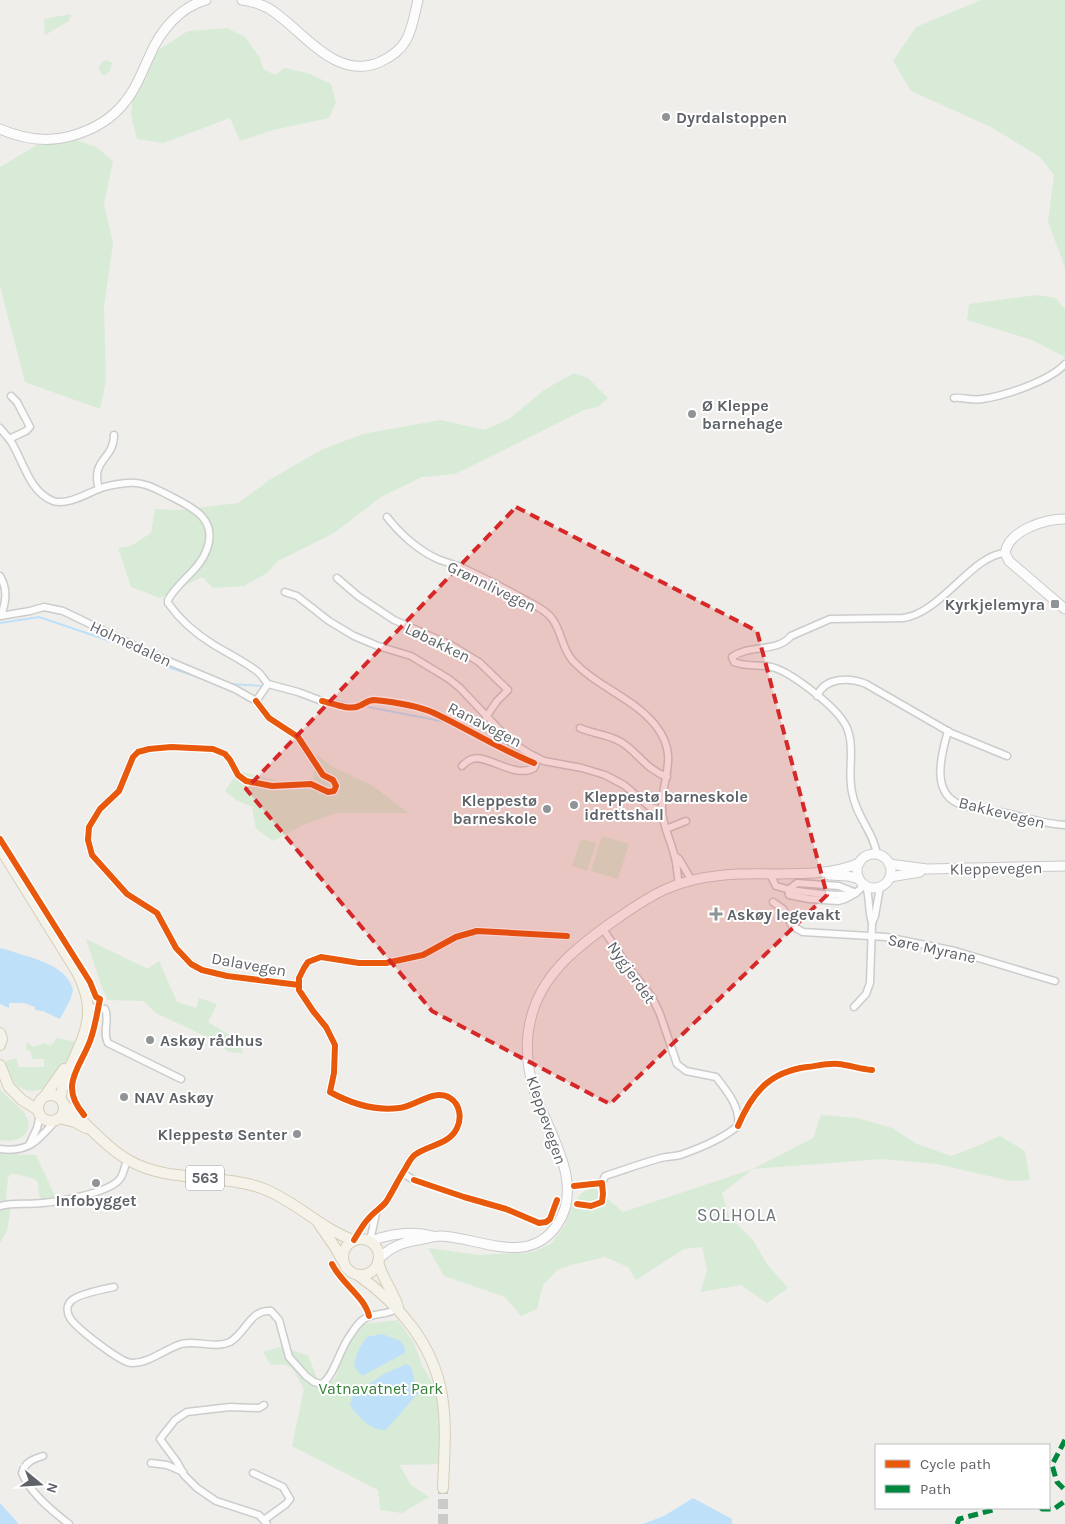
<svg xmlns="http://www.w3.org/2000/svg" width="1065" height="1524" font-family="Karla,sans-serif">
	<rect width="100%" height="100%" fill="#efeeea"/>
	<g fill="#d8ebd6">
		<polygon points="981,0 1065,0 1065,267 1048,222 1054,175 1040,157 991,127 911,91 893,61 916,27"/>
		<polygon points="71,14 69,21 45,35 44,19"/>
		<polygon points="227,28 245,37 260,58 263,69 275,75 284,68 308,73 331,84 336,102 329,118 273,130 240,141 230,118 163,143 137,139 131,115 133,89 154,53 188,31"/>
		<polygon points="106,60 112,63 110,71 104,76 98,69 102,62"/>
		<polygon points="67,137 96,147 113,161 104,204 113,243 104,307 106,381 100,409 25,382 0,286 0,167 37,145"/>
		<polygon points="1037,295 1056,298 1065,310 1065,357 1032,340 967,320 969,304"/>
		<polygon points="574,373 588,378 608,398 598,407 584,410 455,474 422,477 381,497 334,533 278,561 267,573 244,586 213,588 202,577 160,598 131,587 118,548 131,546 151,533 155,509 179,510 238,503 271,479 321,450 363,434 441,420 484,430 509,419 544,390"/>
		<polygon points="316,754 333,767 373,786 408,813 336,813 303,825 273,841 256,829 252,807 236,800 225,791 239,771 312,790"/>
		<polygon points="602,836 629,844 618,879 591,871"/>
		<polygon points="581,839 596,843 587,871 572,866"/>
		<polygon points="86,939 148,969 159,961 177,1002 196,1008 199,998 217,1004 208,1022 238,1040 243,1053 229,1052 207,1037 156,1013 143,1001 108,1000 102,988"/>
		<path d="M57,1038L76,1042C66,1061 53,1097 26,1090C13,1087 9,1075 5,1064L8,1060L17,1058L18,1067H44V1059H32L31,1052L26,1049L27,1042L33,1047L44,1043L51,1046Z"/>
		<path d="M0,1089C8,1100 38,1116 26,1133C20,1142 9,1141 0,1140Z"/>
		<polygon points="821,1115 857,1118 892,1128 917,1144 951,1156 975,1147 1000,1136 1025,1151 1030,1180 1010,1181 937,1164 882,1159 753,1169 722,1193 729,1216 753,1240 767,1264 788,1288 767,1303 741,1285 700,1292 707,1271 702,1247 684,1249 636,1280 628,1267 605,1257 571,1265 557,1270 543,1285 537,1309 521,1316 505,1297 444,1276 428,1248 479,1255 533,1252 552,1243 566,1223 572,1204 583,1192 594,1187 623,1212 753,1169 813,1138"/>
		<polygon points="0,1154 36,1155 55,1196 50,1199 43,1200 39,1196 38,1183 35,1179 17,1174 11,1174 8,1178 6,1197 11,1207 7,1231 0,1243"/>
		<path d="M397,1320L413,1341L423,1367L436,1389L439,1413V1464L399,1465L411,1485L429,1497L402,1513L380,1510L378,1490L292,1446L304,1389C293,1370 295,1362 271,1365L263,1352L279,1347L308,1355L320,1386L326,1387L335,1378L346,1349L363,1324Z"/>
	</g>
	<g fill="#bfe0f9">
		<path d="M0,948L8,950C30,958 67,964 73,990L71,998L60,1019L43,1011L35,1010V1007L24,1003H9V1008L0,1004Z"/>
		<path d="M382,1334L401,1341L405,1349V1353L362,1376L354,1366C356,1354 360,1346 367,1337Z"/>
		<path d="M406,1364L411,1367L418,1393L386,1430C371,1431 357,1416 350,1405L353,1395L384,1374Z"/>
		<polygon points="693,1498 732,1519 732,1524 643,1524 664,1516"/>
		<polygon points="0,1503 18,1523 18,1524 0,1524"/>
	</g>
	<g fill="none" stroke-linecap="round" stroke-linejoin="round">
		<g stroke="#bfe0f9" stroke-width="2">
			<polyline points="0,623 39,617 119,644 171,668 201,678"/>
			<polyline points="230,684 263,686"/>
			<polyline points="321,698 451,723 512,746"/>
		</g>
		<polyline stroke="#cbcbca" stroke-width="10" stroke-dasharray="10 5" stroke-linecap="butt" points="443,1524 443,1488"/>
		<defs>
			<g id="street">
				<path d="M954,398C963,397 973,401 982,399C1004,396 1050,381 1065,364"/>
				<path d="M0,428C3,432 7,436 10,440C23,459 28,491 53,501C67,506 88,493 101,488C109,485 118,484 127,483C143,481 156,489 170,496C192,507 218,519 207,549C200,570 178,581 168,600"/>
				<polyline points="9,439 26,431 30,427 17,402 11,396"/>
				<path d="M99,489C90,459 114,460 114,435"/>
				<path d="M387,517C400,534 420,552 440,560C448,563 457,565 465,569C486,579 508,590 529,602C537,606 548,612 553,620C562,633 562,649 573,661C597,687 634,698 656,726C680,757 661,778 662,810C663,826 670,839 674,854C677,863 677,874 679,884"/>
				<path d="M0,576C8,589 6,602 1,616"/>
				<polyline points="337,578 358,596 394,620 451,645 479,662 508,690 497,701 486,717"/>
				<polyline points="285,592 297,596 329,621 354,636 378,646 411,656 449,679 460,688 511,742 530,754 544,761 582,768 605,775 624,785 650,807 662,810"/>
				<path d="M0,616L30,611L44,607L63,611L154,655L235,689L256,701L268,684C264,680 262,675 258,672C244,661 229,654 214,645C196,634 180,620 168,603"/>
				<polyline points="268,684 298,692 322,701"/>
				<path d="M817,696C825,677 850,677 866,684L951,733L1007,756"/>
				<polyline points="256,701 269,718 298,737 323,775 333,780 336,786 334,791 328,792 311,784 272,786 246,781 238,775 230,760 225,754 213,749 171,747 149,749 138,752 133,757 119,791 100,809 89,827 88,840 92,855 127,894 157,913 176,948 191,964 202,970 227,976 299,985"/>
				<path d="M580,728C593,734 608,734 621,742C639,753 644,768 667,777"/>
				<path d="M948,731C941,755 930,795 962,805C974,809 988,810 1000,812C1022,816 1043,824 1065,825"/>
				<path d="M462,766C465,763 468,760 472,759C488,754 514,779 534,768L538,759"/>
				<polyline points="666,829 686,821"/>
				<path d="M877,855C874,832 856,817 852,792C848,775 853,756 850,739C849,733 847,726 843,721C833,705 793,674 775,668C761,663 747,668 734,662L732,657C750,644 777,653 791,636L830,619L903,618C940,614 972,555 1005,553"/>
				<polyline points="675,856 679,859 692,881"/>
				<path d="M770,874L776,886C791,891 841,898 855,893C858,892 861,888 864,885"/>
				<polygon points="797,883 839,886 856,893 845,899 838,901 809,899 789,895 788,890"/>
				<polyline points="773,902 783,909 792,926 803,932 886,937 955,951 1055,981"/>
				<polyline points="872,923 875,916 880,887"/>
				<path d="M89,1007L105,1009C110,1020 102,1032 108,1043L181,1079"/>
				<path d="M854,1007L866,994L870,983L872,923C868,911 870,898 866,886"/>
				<polyline points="29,1145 37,1128 40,1115"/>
				<path d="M0,1149C30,1153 39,1139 56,1120"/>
				<polyline points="402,1173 414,1180"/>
				<path d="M602,1183L605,1176C624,1170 642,1163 661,1158C668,1156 676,1157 683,1154C703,1147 722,1139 738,1126C741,1108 727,1091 716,1077L686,1071L677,1064L660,1014L652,997L629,968L603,929"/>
				<path d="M0,1206C15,1202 27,1205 42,1203C59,1202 107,1193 119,1180C124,1175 124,1166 128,1159"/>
				<path d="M354,1240C359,1232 363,1224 369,1218C374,1212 381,1208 386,1202C393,1191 398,1180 405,1169C408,1164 411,1157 416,1154C429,1145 450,1144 457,1128C462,1118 460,1104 450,1098C433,1088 415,1107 399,1108C375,1111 350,1103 330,1092L334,1073L335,1045L326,1027L313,1011L299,990V978L304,968L308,962L321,957L359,963H386L423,955L456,937L477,931L567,936"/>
				<polyline points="370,1241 376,1213"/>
				<path d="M114,1287C104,1289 78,1294 71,1301C66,1306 67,1313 70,1318C76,1328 120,1362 131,1363C148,1364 165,1349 181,1344C197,1340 215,1349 230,1342C246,1333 250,1309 271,1311L279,1320L289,1357L306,1376L314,1382L321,1384C333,1379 340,1349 349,1337C354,1330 359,1320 368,1317C379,1312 385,1316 398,1308"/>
				<polyline points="264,1405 259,1408 230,1407 187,1412 175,1420 160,1439 177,1462 184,1475 197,1488 216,1501 259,1515 267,1524"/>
				<path d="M43,1456C33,1459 25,1462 22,1473C30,1493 52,1511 69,1524"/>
				<polyline points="151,1463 167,1465 183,1472"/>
				<polyline points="253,1473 283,1487 290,1499 286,1504 264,1520"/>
			</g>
			<g id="secondary">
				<path d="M242,0C251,1 260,4 268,8C302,28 334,82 380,62C411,48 411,29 418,0"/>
				<path d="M0,129C23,139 46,143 71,136C93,130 111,120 125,102C137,88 142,71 150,55C160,31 180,7 206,0"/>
				<path d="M1065,519C1045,519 1009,530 1005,553L1009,561L1065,609"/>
				<circle cx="874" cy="871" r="17"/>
				<polyline points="889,864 927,869 1065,866"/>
				<polyline points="829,875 848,876 859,879"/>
				<polyline points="890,877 920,872"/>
				<path d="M371,1241C390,1234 413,1231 433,1236"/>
				<path d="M379,1259C390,1247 402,1242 418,1240C426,1239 433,1236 441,1236C481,1238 528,1267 557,1225C586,1183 547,1131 534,1090C526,1064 525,1036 533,1011C546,970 581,944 615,920C631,909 648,897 666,889C684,881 704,877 724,875C766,871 821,880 859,863"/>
			</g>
			<g id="primary">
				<path d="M0,848L77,972C106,1027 70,1047 60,1099"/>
				<polyline points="0,1033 2,1039 0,1045"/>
				<polyline points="0,1065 9,1087 22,1100 38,1110"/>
				<circle cx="51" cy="1108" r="13"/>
				<polyline points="45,1096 64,1069"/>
				<path d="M63,1104C86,1122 105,1147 130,1161C169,1183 222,1173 264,1189C297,1202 320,1228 353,1240"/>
				<polyline points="59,1118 75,1122 86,1128"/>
				<polyline points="319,1224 335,1247 342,1260"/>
				<circle cx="361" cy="1257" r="18"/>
				<path d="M378,1262C382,1278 393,1291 398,1307"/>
				<path d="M358,1275C399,1304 434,1345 442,1396C447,1426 444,1458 443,1488"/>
			</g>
		</defs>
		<use href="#street" stroke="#cbcccc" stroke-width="9"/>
		<use href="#secondary" stroke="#cacacb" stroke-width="11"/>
		<use href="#primary" stroke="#d7ceb8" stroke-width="12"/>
		<use href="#street" stroke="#fdfcfc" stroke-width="6"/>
		<use href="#secondary" stroke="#fdfcfc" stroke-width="9"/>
		<use href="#primary" stroke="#f4f2e9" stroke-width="10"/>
		<g stroke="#00873e" stroke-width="5" stroke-dasharray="10 5" stroke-linecap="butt">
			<polyline points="1065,1440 1052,1465 1057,1482 1065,1490"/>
			<polyline points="1041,1508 1042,1509 1054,1509 1065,1501"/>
			<polyline points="957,1524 959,1519 993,1510 994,1508"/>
		</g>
		<defs>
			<g id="cycleway">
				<polyline points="256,701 269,718 298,737 323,775 333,780 336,786 334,791 328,792 311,784 272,786 246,781 238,775 230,760 225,754 213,749 171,747 149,749 138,752 133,757 119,791 100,809 89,827 88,840 92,855 127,894 157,913 176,948 191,964 202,970 227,976 299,985"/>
				<path d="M322,701C332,703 349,711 359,706C365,704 367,700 374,700C394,702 416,705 434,713C468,729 499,749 534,763"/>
				<path d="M0,839L90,982L96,997L100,999C97,1013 95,1028 90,1041C79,1070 59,1085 84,1115"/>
				<path d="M738,1126C752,1093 769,1072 807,1067C817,1066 827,1063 838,1064C849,1065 860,1069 872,1070"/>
				<polyline points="414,1180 464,1197 506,1209 539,1223 546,1222 550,1219 557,1200"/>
				<polyline points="574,1186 602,1183 603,1194 602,1202 591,1206 577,1204"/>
				<path d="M354,1240C359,1232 363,1224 369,1218C374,1212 381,1208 386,1202C393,1191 398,1180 405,1169C408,1164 411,1157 416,1154C429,1145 450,1144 457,1128C462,1118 460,1104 450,1098C433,1088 415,1107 399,1108C375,1111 350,1103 330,1092L334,1073L335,1045L326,1027L313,1011L299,990V978L304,968L308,962L321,957L359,963H386L423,955L456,937L477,931L567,936"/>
				<path d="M332,1264C341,1283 365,1297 369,1316"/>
			</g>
		</defs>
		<use href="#cycleway" stroke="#fff" stroke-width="9"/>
		<use href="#cycleway" stroke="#e8590c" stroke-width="6"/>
	</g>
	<path fill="#d62828" fill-opacity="0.2" stroke="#d62828" stroke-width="4" stroke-dasharray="10 6" stroke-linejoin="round" d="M516,507L757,631L827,895L610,1104L432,1011L246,789Z"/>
	<g fill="#919496" stroke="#fff" stroke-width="2">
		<circle cx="666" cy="117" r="5"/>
		<circle cx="692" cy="414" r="5"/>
		<rect x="1050" y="599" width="10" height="10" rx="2.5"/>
		<circle cx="574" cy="805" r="5"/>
		<circle cx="547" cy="809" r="5"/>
		<path d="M713.5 906.5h5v5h5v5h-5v5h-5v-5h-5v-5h5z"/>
		<circle cx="150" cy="1040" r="5"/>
		<circle cx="124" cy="1097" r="5"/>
		<circle cx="297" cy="1134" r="5"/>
		<circle cx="96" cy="1183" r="5"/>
	</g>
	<g text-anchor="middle" stroke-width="4" stroke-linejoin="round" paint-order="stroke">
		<rect fill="#fff" stroke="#8f9295" stroke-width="1" x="186" y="1165.5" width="38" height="25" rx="4"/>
		<g font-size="15" font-weight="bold" fill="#5f6368">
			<text x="205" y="1183">563</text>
		</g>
		<g font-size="16" font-weight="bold" fill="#5f6368" stroke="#fff" text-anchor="start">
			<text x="676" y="123">Dyrdalstoppen</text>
			<text x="702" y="411">Ø Kleppe<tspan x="702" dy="18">barnehage</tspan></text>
			<text x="1045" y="610" text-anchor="end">Kyrkjelemyra</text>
			<text x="584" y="802">Kleppestø barneskole<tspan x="584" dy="18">idrettshall</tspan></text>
			<text x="537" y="806" text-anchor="end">Kleppestø<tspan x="537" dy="18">barneskole</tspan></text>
			<text x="727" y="920">Askøy legevakt</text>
			<text x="160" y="1046">Askøy rådhus</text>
			<text x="134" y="1103">NAV Askøy</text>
			<text x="287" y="1140" text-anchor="end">Kleppestø Senter</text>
			<text x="96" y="1206" text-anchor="middle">Infobygget</text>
		</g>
		<g font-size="16" fill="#5f6368" stroke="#fff">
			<text transform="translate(492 586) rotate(26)" y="6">Grønnlivegen</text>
			<text transform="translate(438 642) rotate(26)" y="6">Løbakken</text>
			<text transform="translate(131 643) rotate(25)" y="6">Holmedalen</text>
			<text transform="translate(485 724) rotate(27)" y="6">Ranavegen</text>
			<text transform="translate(1002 812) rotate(14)" y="6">Bakkevegen</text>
			<text transform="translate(996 868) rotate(-1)" y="6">Kleppevegen</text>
			<text transform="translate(932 948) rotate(12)" y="6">Søre Myrane</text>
			<text transform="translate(249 964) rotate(10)" y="6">Dalavegen</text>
			<text transform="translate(632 972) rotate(55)" y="6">Nygjerdet</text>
			<text transform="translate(547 1120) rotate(71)" y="6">Kleppevegen</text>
		</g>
		<g font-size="16" fill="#348238" stroke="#fff">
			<text x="381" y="1394">Vatnavatnet Park</text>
		</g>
		<g font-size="18" letter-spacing="1" fill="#70757a" stroke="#fff">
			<text x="737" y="1221">SOLHOLA</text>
		</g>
	</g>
	<rect x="875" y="1444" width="175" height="65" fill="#ffffff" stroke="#bfc1c3"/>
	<rect x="885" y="1460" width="25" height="8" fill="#e8590c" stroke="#bfc1c3"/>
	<text x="920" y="1469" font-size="15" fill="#5f6368">Cycle path</text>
	<rect x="885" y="1485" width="25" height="8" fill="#00873e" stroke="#bfc1c3"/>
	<text x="920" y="1494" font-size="15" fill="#5f6368">Path</text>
	<g transform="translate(40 1484) rotate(108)" stroke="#ffffff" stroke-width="4" paint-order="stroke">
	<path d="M0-4L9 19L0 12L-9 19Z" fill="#5f6368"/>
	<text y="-8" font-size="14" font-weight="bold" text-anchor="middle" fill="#5f6368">N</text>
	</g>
</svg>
